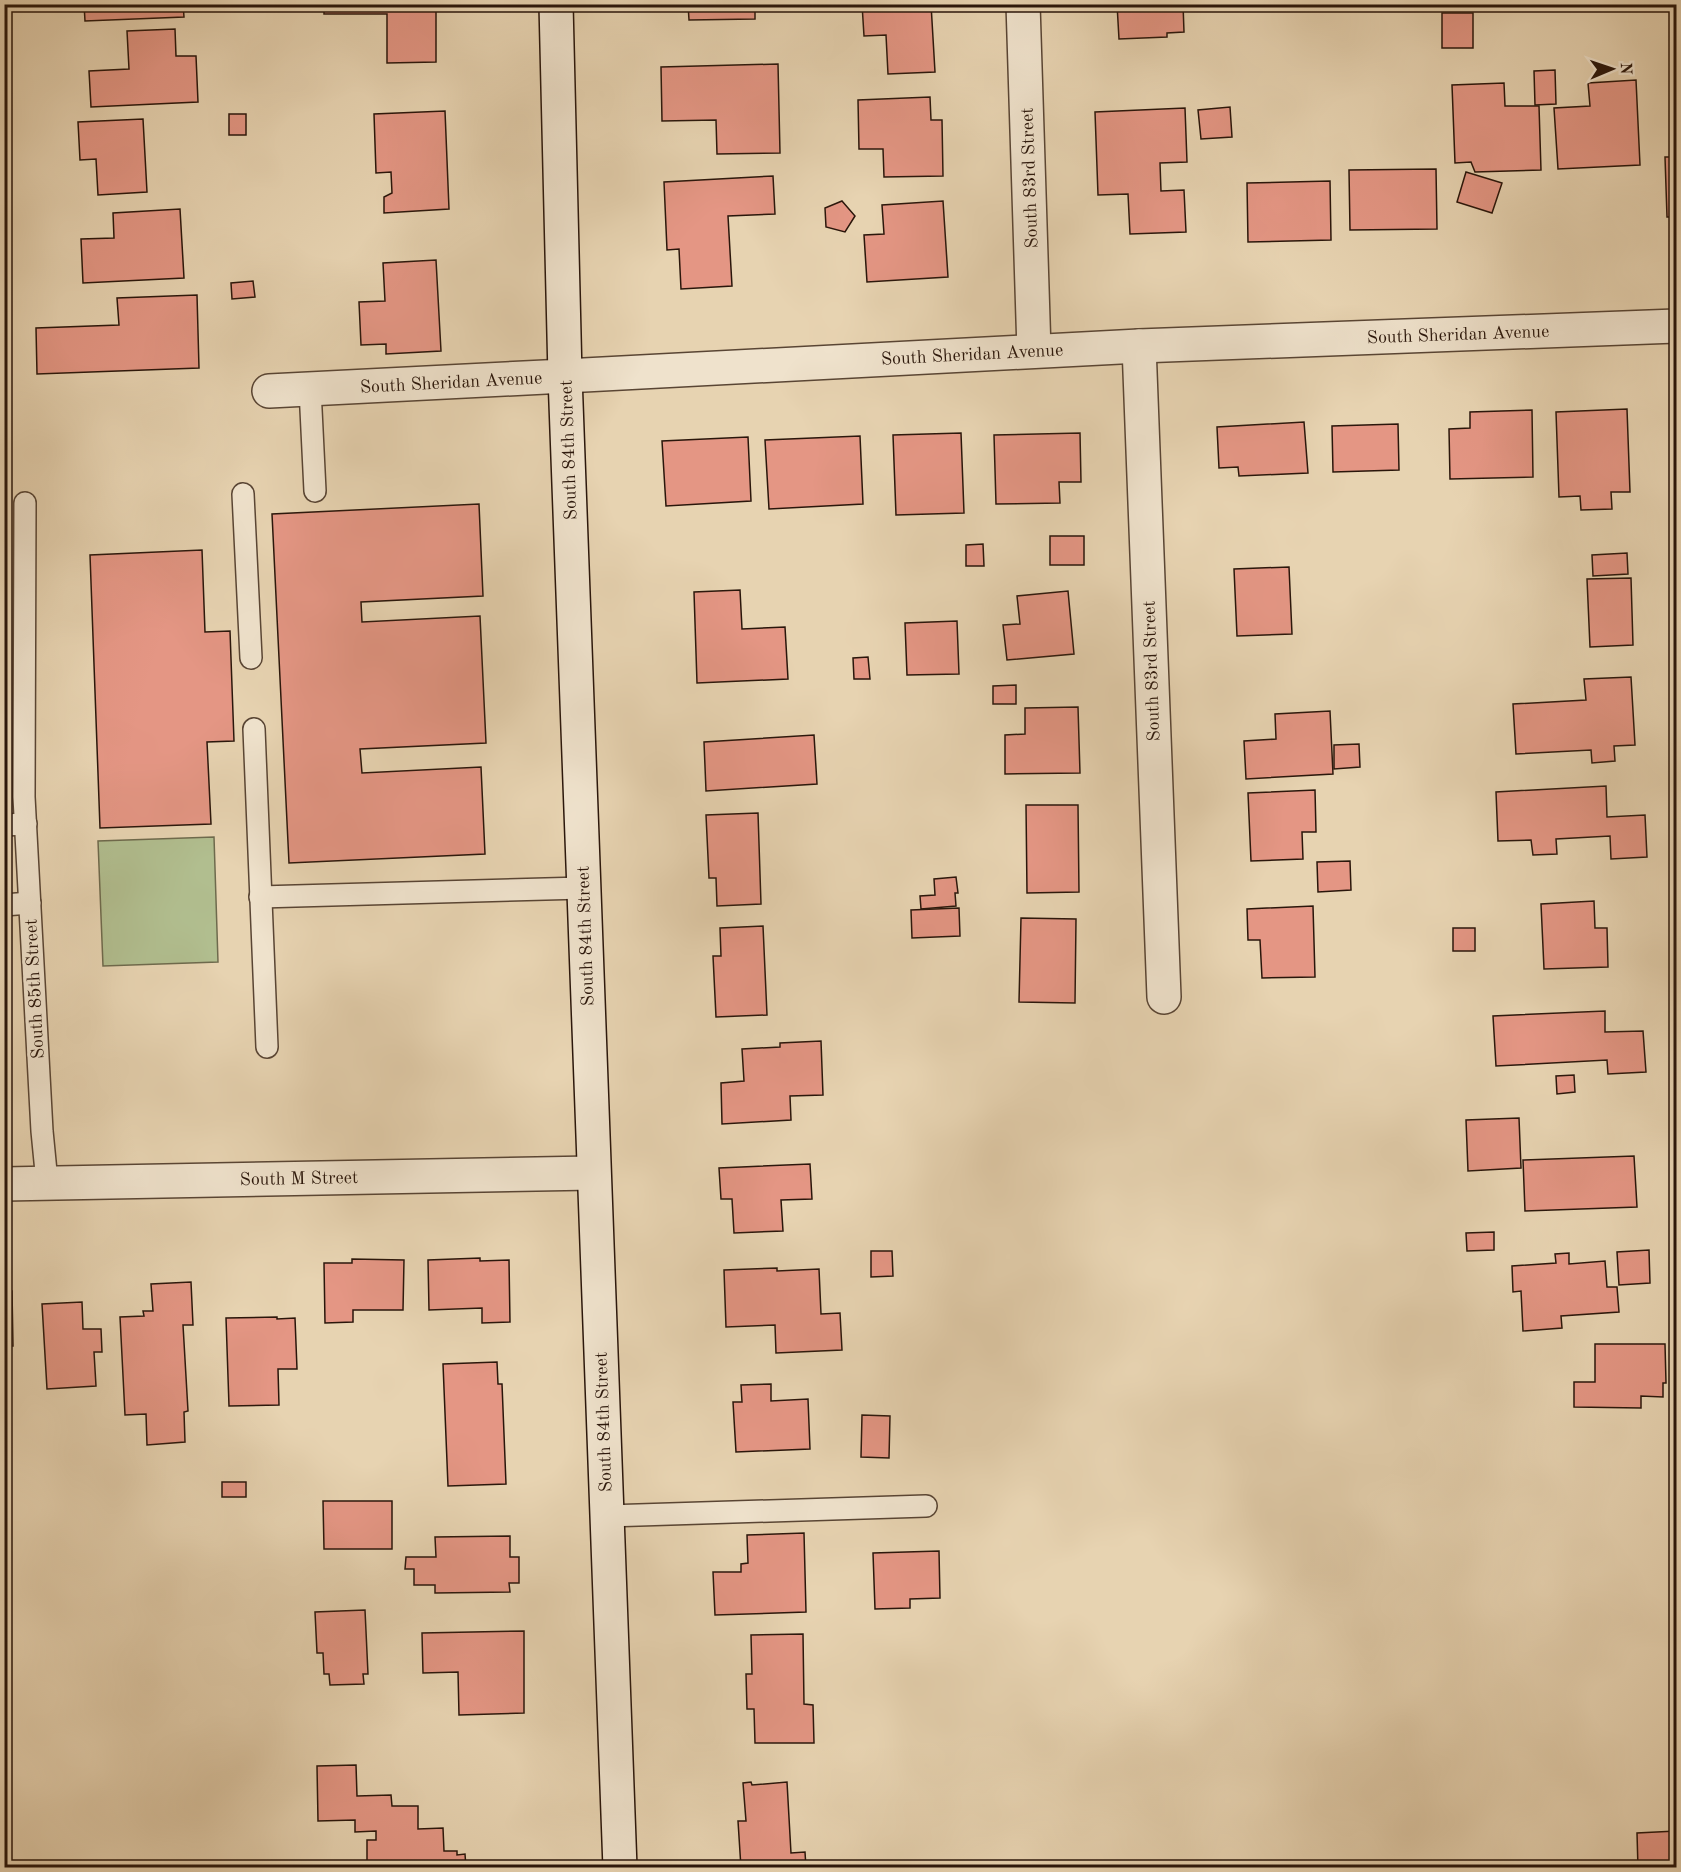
<svg xmlns="http://www.w3.org/2000/svg" width="1681" height="1872" font-family="'Old Standard TT',serif">
	<rect width="100%" height="100%" fill="#e7d3b1"/>
	<filter id="stains"><feTurbulence type="fractalNoise" baseFrequency=".00333" numOctaves="4"/><feColorMatrix values="0 0 0 0 .2 0 0 0 0 .09 0 0 0 0 .02 0 0 0 .5 -.17"/></filter>
	<radialGradient id="worn" r=".72"><stop offset=".6" stop-color="#630" stop-opacity="0"/><stop offset="1" stop-color="#630" stop-opacity=".3"/></radialGradient>
	<polygon fill="#b1be8f" stroke="#6e6a4d" stroke-width="1.5" points="214,837 218,962 103,966 98,841"/>
	<g fill="#e49684" stroke="#2a160b" stroke-width="1.5">
		<polygon points="84,4 183,4 184,17 85,21"/>
		<polygon points="324,4 436,4 436,62 387,63 387,14 324,14"/>
		<polygon points="688,4 755,4 755,19 689,20"/>
		<polygon points="862,4 931,4 935,72 888,74 886,35 864,36"/>
		<polygon points="1117,4 1183,4 1184,32 1167,33 1167,37 1119,39"/>
		<rect x="1442" y="13" width="31" height="35"/>
		<polygon points="175,29 176,56 196,56 198,102 91,107 89,71 129,69 127,31"/>
		<polygon points="778,64 780,153 717,154 716,120 662,121 661,67"/>
		<polygon points="1555,70 1556,104 1535,105 1534,71"/>
		<polygon points="1636,80 1640,165 1558,169 1554,108 1590,106 1588,83"/>
		<polygon points="1504,83 1505,106 1539,106 1541,170 1475,172 1471,162 1455,163 1452,85"/>
		<polygon points="930,97 931,120 942,120 943,176 884,177 883,149 859,149 858,100"/>
		<polygon points="1230,107 1232,137 1201,139 1198,110"/>
		<polygon points="1185,108 1187,162 1160,163 1161,191 1184,190 1186,232 1130,234 1128,194 1098,195 1095,112"/>
		<polygon points="445,111 449,209 384,213 384,197 392,193 391,172 376,173 374,114"/>
		<rect x="229" y="114" width="17" height="21"/>
		<polygon points="143,119 147,192 98,195 96,159 80,160 78,122"/>
		<polygon points="1665,157 1676,157 1676,217 1667,217"/>
		<polygon points="1436,169 1437,229 1350,230 1349,170"/>
		<polygon points="1466,172 1502,183 1492,213 1457,202"/>
		<polygon points="773,176 775,214 728,216 732,286 681,289 679,249 667,250 664,182"/>
		<polygon points="1330,181 1331,240 1248,242 1247,183"/>
		<polygon points="842,201 855,216 845,232 826,227 825,208"/>
		<polygon points="943,201 948,277 867,282 864,235 884,234 882,205"/>
		<polygon points="180,209 184,278 83,283 81,239 114,238 113,213"/>
		<polygon points="436,260 441,351 386,354 386,344 361,345 359,302 385,301 383,263"/>
		<polygon points="253,281 255,297 232,299 231,283"/>
		<polygon points="197,295 199,368 37,374 36,328 119,325 117,298"/>
		<polygon points="1627,409 1630,492 1611,492 1612,509 1581,510 1580,496 1559,497 1556,412"/>
		<polygon points="1532,410 1533,477 1450,479 1449,429 1470,428 1470,412"/>
		<polygon points="1304,422 1308,473 1239,476 1238,467 1219,468 1217,427"/>
		<polygon points="1398,424 1399,470 1333,472 1332,426"/>
		<polygon points="961,433 964,513 896,515 893,435"/>
		<polygon points="1080,433 1081,482 1059,482 1060,503 996,504 994,435"/>
		<polygon points="860,436 863,504 769,509 765,440"/>
		<polygon points="748,437 751,501 666,506 662,441"/>
		<polygon points="479,504 483,596 361,602 362,622 480,616 486,743 360,749 362,773 481,767 485,854 289,863 272,514"/>
		<rect x="1050" y="536" width="34" height="29"/>
		<polygon points="983,544 984,566 966,566 966,545"/>
		<polygon points="202,550 205,632 230,631 234,741 207,742 211,824 100,828 90,555"/>
		<polygon points="1627,553 1628,574 1593,576 1592,555"/>
		<polygon points="1289,567 1292,634 1237,636 1234,569"/>
		<polygon points="1631,578 1633,645 1590,647 1587,579"/>
		<polygon points="740,590 742,629 785,627 788,679 697,683 694,592"/>
		<polygon points="1068,591 1074,654 1007,660 1003,625 1020,624 1017,596"/>
		<polygon points="957,621 959,674 907,675 905,623"/>
		<polygon points="868,657 870,679 854,679 853,658"/>
		<polygon points="1631,677 1635,745 1614,746 1615,761 1592,763 1591,750 1516,754 1513,704 1586,700 1584,679"/>
		<polygon points="1016,685 1016,704 993,704 993,686"/>
		<polygon points="1078,707 1080,773 1005,774 1005,735 1025,734 1025,708"/>
		<polygon points="1330,711 1333,774 1246,779 1244,741 1276,739 1275,714"/>
		<polygon points="814,735 817,784 706,791 704,742"/>
		<polygon points="1359,744 1360,767 1334,769 1334,745"/>
		<polygon points="1606,786 1607,817 1645,815 1647,857 1611,859 1610,836 1556,839 1557,854 1533,855 1531,840 1498,841 1496,792"/>
		<polygon points="1315,790 1316,832 1302,832 1303,859 1251,861 1248,793"/>
		<polygon points="1026,805 1078,805 1079,892 1027,893"/>
		<polygon points="758,813 761,904 717,906 716,878 709,878 706,815"/>
		<polygon points="1350,861 1351,890 1318,892 1317,862"/>
		<polygon points="956,877 958,893 955,893 956,906 921,909 920,896 935,895 934,879"/>
		<polygon points="1594,901 1595,928 1607,928 1608,967 1544,969 1541,904"/>
		<polygon points="1313,906 1315,977 1262,978 1260,940 1248,940 1247,909"/>
		<polygon points="959,908 960,936 912,938 911,910"/>
		<polygon points="1021,918 1076,919 1075,1003 1019,1002"/>
		<polygon points="763,926 767,1015 716,1017 713,956 721,956 720,928"/>
		<rect x="1453" y="928" width="22" height="23"/>
		<polygon points="1605,1011 1605,1032 1643,1031 1646,1072 1608,1074 1607,1060 1496,1066 1493,1016"/>
		<polygon points="821,1041 823,1095 790,1096 791,1120 722,1124 721,1083 744,1081 742,1049 780,1047 780,1043"/>
		<polygon points="1574,1075 1575,1092 1557,1094 1556,1076"/>
		<polygon points="1519,1118 1521,1168 1468,1171 1466,1120"/>
		<polygon points="1634,1156 1637,1207 1525,1211 1523,1160"/>
		<polygon points="810,1164 812,1199 781,1200 783,1231 734,1233 732,1199 721,1199 719,1168"/>
		<polygon points="1494,1232 1494,1250 1467,1251 1466,1233"/>
		<polygon points="1649,1250 1650,1283 1619,1285 1617,1252"/>
		<polygon points="871,1251 892,1251 893,1276 871,1277"/>
		<polygon points="1569,1253 1569,1264 1605,1261 1607,1287 1617,1287 1619,1312 1561,1316 1562,1328 1523,1331 1521,1291 1513,1292 1512,1266 1556,1263 1555,1254"/>
		<polygon points="480,1258 480,1261 509,1260 510,1322 482,1323 482,1308 429,1310 428,1260"/>
		<polygon points="352,1259 404,1260 403,1310 353,1310 353,1322 325,1323 324,1263 352,1263"/>
		<polygon points="777,1268 777,1271 819,1269 821,1314 840,1313 842,1350 776,1353 775,1325 726,1327 724,1270"/>
		<polygon points="191,1282 193,1325 183,1325 188,1411 184,1412 185,1442 147,1445 146,1414 125,1415 120,1317 144,1316 143,1311 153,1311 151,1284"/>
		<polygon points="4,1291 12,1291 13,1346 4,1346"/>
		<polygon points="82,1302 83,1329 101,1329 102,1352 94,1352 96,1386 47,1389 42,1304"/>
		<polygon points="277,1317 277,1319 295,1318 297,1369 278,1369 279,1405 229,1406 226,1318"/>
		<polygon points="1595,1344 1665,1344 1666,1383 1663,1383 1663,1397 1641,1396 1641,1408 1574,1407 1574,1382 1595,1382"/>
		<polygon points="497,1362 498,1384 502,1384 506,1484 448,1486 443,1364"/>
		<polygon points="771,1384 771,1401 808,1399 810,1449 736,1452 733,1402 742,1402 741,1385"/>
		<polygon points="862,1415 890,1416 889,1458 861,1457"/>
		<rect x="222" y="1482" width="24" height="15"/>
		<polygon points="323,1501 392,1501 392,1549 324,1549"/>
		<polygon points="804,1533 806,1612 715,1615 713,1572 741,1572 741,1564 748,1563 747,1535"/>
		<polygon points="510,1536 510,1557 519,1557 519,1583 509,1583 510,1592 435,1593 435,1585 414,1585 414,1569 405,1569 406,1557 436,1557 435,1537"/>
		<polygon points="939,1551 940,1598 910,1599 910,1608 875,1609 873,1553"/>
		<polygon points="365,1610 368,1674 363,1674 364,1684 330,1685 329,1674 324,1674 323,1653 317,1653 315,1612"/>
		<polygon points="524,1631 524,1713 459,1715 458,1672 423,1673 422,1633"/>
		<polygon points="803,1634 804,1704 813,1705 814,1743 755,1743 754,1709 747,1709 746,1674 752,1674 751,1635"/>
		<polygon points="356,1765 357,1796 391,1795 392,1806 418,1806 418,1829 443,1828 444,1851 457,1851 457,1855 465,1854 466,1868 376,1868 376,1861 367,1861 367,1840 376,1840 376,1831 355,1832 355,1820 318,1821 317,1766"/>
		<polygon points="751,1782 752,1785 787,1782 791,1853 805,1852 806,1868 741,1868 738,1821 746,1821 743,1783"/>
		<polygon points="1676,1831 1676,1868 1638,1868 1637,1833"/>
	</g>
	<g fill="none" stroke-linecap="round" stroke-linejoin="round">
		<defs>
			<g id="service">
				<polyline points="310,389 315,491"/>
				<polyline points="243,494 251,658"/>
				<polyline points="25,503 24,797 42,1131 47,1182"/>
				<polyline points="254,729 267,1047"/>
				<polyline points="4,825 26,824"/>
				<polyline points="260,897 583,888"/>
				<polyline points="4,905 30,903"/>
				<polyline points="607,1516 926,1506"/>
			</g>
			<g id="minor">
				<polyline points="1023,4 1034,351"/>
				<polyline points="1139,346 1164,997"/>
				<polyline points="269,391 565,376"/>
				<polyline points="4,1184 593,1173"/>
			</g>
			<polyline id="tertiary" points="565,376 1139,346 1676,326"/>
			<polyline id="secondary" points="556,4 565,376 620,1868"/>
		</defs>
		<use href="#service" stroke="#594534" stroke-width="24"/>
		<use href="#minor" stroke="#594534" stroke-width="36"/>
		<use href="#tertiary" stroke="#594534" stroke-width="36"/>
		<use href="#secondary" stroke="#2a160b" stroke-width="36"/>
		<use href="#service" stroke="#efe2cc" stroke-width="21"/>
		<use href="#minor" stroke="#efe2cc" stroke-width="33"/>
		<use href="#tertiary" stroke="#efe2cc" stroke-width="33"/>
		<use href="#secondary" stroke="#efe2cc" stroke-width="33"/>
	</g>
	<g text-anchor="middle" stroke-width="6" stroke-linejoin="round" paint-order="stroke">
		<g font-size="18" fill="#2a160b" stroke="#efe2cc">
			<text transform="translate(1029 178) rotate(-92)" y="6">South 83rd Street</text>
			<text transform="translate(1458 334) rotate(-2)" y="6">South Sheridan Avenue</text>
			<text transform="translate(972 354) rotate(-3)" y="6">South Sheridan Avenue</text>
			<text transform="translate(451 382) rotate(-3)" y="6">South Sheridan Avenue</text>
			<text transform="translate(568 450) rotate(-92)" y="6">South 84th Street</text>
			<text transform="translate(1151 671) rotate(-92)" y="6">South 83rd Street</text>
			<text transform="translate(585 936) rotate(-92)" y="6">South 84th Street</text>
			<text transform="translate(34 989) rotate(-93)" y="6">South 85th Street</text>
			<text transform="translate(299 1178) rotate(-1)" y="6">South M Street</text>
			<text transform="translate(603 1422) rotate(-92)" y="6">South 84th Street</text>
		</g>
	</g>
	<rect width="1681" height="1872" fill="none" stroke="#e7d3b1" stroke-width="24"/>
	<rect x="6" y="6" width="1669" height="1860" fill="none" stroke="#2a160b" stroke-width="3"/>
	<rect x="12" y="12" width="1657" height="1848" fill="none" stroke="#2a160b" stroke-width="1.5"/>
	<g transform="translate(1612 69) rotate(88)" stroke="#efe2cc" stroke-width="4.5" paint-order="stroke">
	<path d="M0-4.5L10 22L0 15L-10 22Z" fill="#2a160b"/>
	<text y="-9" font-size="16" font-weight="bold" text-anchor="middle" fill="#2a160b">N</text>
	</g>
	<rect width="100%" height="100%" filter="url(#stains)"/>
	<rect width="100%" height="100%" fill="url(#worn)"/>
</svg>
